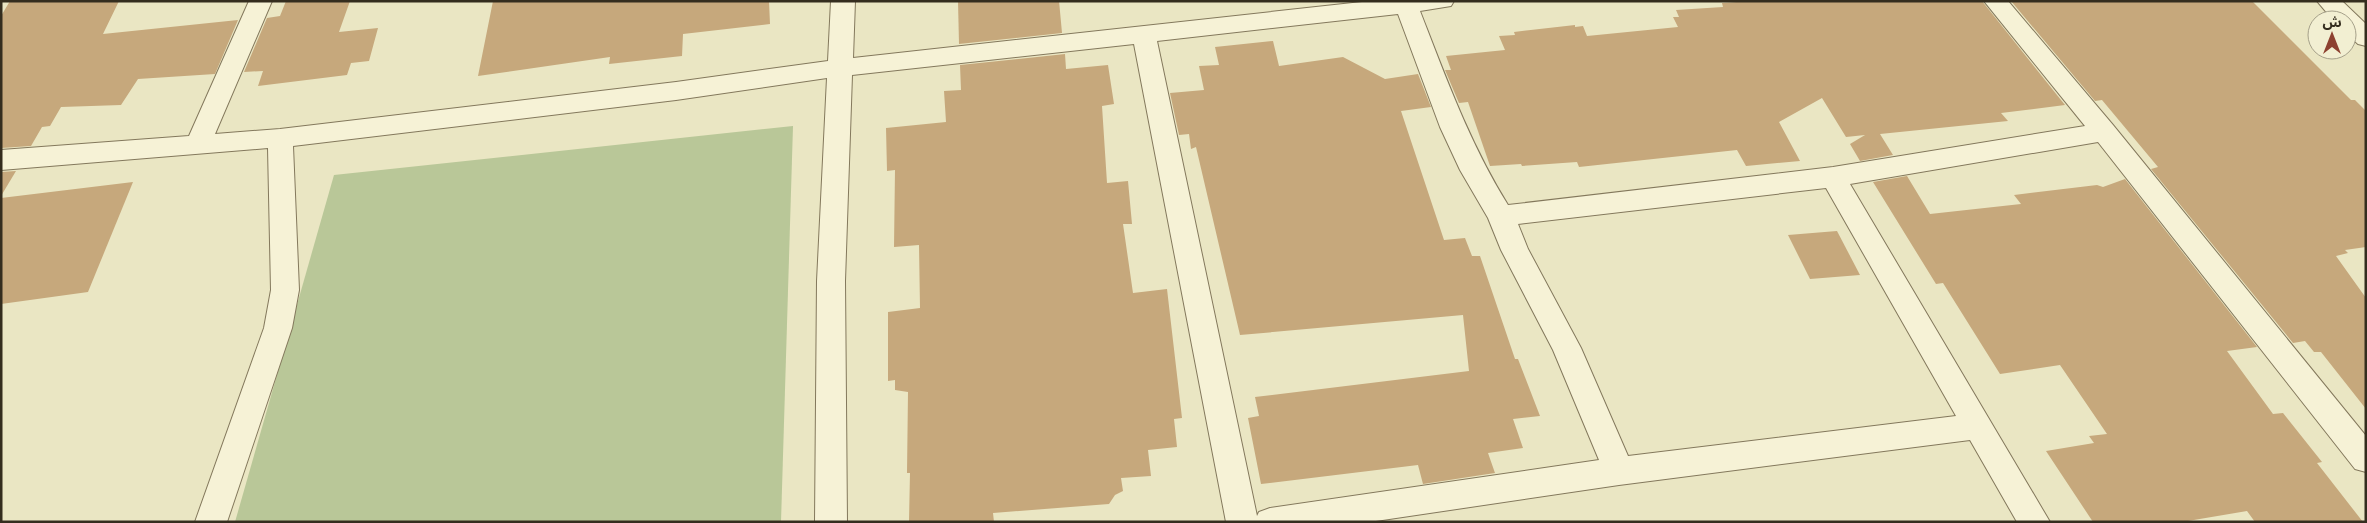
<svg xmlns="http://www.w3.org/2000/svg" width="2367" height="523" font-family="'Times New Roman','Noto Sans Arabic',serif">
	<rect width="100%" height="100%" fill="#eae6c3"/>
	<polygon fill="#b9c798" points="793,126 781,522 235,522 334,175"/>
	<g fill="#c6a87c">
		<polygon points="10,1 119,1 103,34 238,20 215,74 138,79 121,105 61,107 50,126 42,127 31,146 1,148 1,16"/>
		<polygon points="286,1 350,1 339,32 378,28 369,61 351,63 347,75 258,86 263,71 244,72 267,18 280,16"/>
		<polygon points="493,1 769,1 770,24 683,34 682,56 609,64 610,57 478,76"/>
		<polygon points="958,1 1059,1 1062,33 959,44"/>
		<polygon points="1751,1 1982,1 2065,105 2001,113 2008,121 1880,134 1893,155 1860,161 1850,144 1865,135 1846,137 1822,98 1779,122 1800,161 1746,166 1737,150 1579,167 1577,162 1522,166 1521,164 1490,166 1468,102 1459,103 1445,70 1451,70 1446,56 1505,50 1499,36 1515,35 1514,32 1575,25 1575,27 1583,26 1587,36 1678,27 1673,17 1679,17 1676,10 1723,7 1722,3"/>
		<polygon points="2011,1 2252,1 2351,100 2355,100 2366,111 2366,247 2345,250 2348,253 2336,256 2366,298 2366,409 2321,352 2314,352 2305,341 2293,343 2151,169 2158,167 2102,100 2095,101"/>
		<polygon points="1273,41 1279,66 1343,57 1385,79 1418,74 1431,107 1401,111 1444,240 1465,238 1472,256 1480,256 1515,359 1518,359 1540,416 1513,419 1523,448 1488,453 1495,473 1423,484 1418,465 1261,484 1248,418 1259,416 1255,397 1469,371 1463,315 1240,335 1196,147 1191,149 1189,134 1179,135 1170,93 1204,90 1199,66 1219,65 1215,47"/>
		<polygon points="1065,54 1066,69 1108,65 1114,104 1102,106 1107,183 1128,181 1132,224 1123,224 1133,293 1167,289 1182,418 1174,419 1177,447 1148,450 1151,476 1121,478 1123,491 1115,495 1109,504 993,513 994,522 909,522 910,473 907,473 908,392 895,390 895,380 888,381 888,312 920,308 919,245 894,247 895,170 887,171 886,128 946,122 944,91 961,90 960,65"/>
		<polygon points="16,171 1,196 1,172"/>
		<polygon points="1907,176 1930,214 2021,204 2014,195 2097,185 2103,187 2125,179 2257,347 2227,351 2273,414 2283,413 2322,462 2317,463 2363,522 2255,522 2247,511 2182,522 2093,522 2046,451 2094,443 2089,436 2107,434 2060,365 2000,374 1943,283 1936,284 1873,182"/>
		<polygon points="133,182 88,292 1,304 1,198"/>
		<polygon points="1837,231 1860,275 1810,279 1788,235"/>
	</g>
	<g fill="none" stroke-linecap="round" stroke-linejoin="round">
		<defs>
			<path id="minor" d="M249,1H272L215,134L280,129L676,82L828,61L831,1H855L853,58L1371,1H1454L1451,6L1420,11C1446,78 1470,144 1508,205L1833,167L2085,126L1984,1H2008L2113,125L2366,436V472L2355,469L2098,142L1850,184L2050,522H2017L1970,440L1619,485L1369,522H1226L1134,44L852,75L845,281L847,522H815L817,281L827,78L676,100L293,146L299,290L292,328L227,522H195L264,328L271,290L268,148L1,170V150L189,136ZM1398,14L1440,127L1460,170L1488,218L1501,250L1553,350L1599,460L1270,508L1259,512L1257,516L1157,41ZM1826,188L1956,416L1628,456L1581,348L1528,249L1518,224Z"/>
			<polygon id="tertiary" points="2317,1 2342,1 2366,24 2366,46 2358,44 2347,34 2347,20 2333,20"/>
		</defs>
		<use href="#minor" stroke="#83785c" stroke-width="2"/>
		<use href="#tertiary" stroke="#83785c" stroke-width="2"/>
		<use href="#minor" fill="#f6f2d6" fill-rule="evenodd"/>
		<use href="#tertiary" fill="#f6f2d6" fill-rule="evenodd"/>
	</g>
	<rect width="2367" height="523" fill="none" stroke="#342d1e" stroke-width="5"/>
	<g transform="translate(2332 35)"><circle r="24" fill="#f2efd2" stroke="#a6a18a"/>
	<path d="M0-4L9 19L0 12L-9 19Z" fill="#8d4130"/>
	<text y="-8" font-size="14" font-weight="bold" text-anchor="middle" fill="#342d1e">ش</text>
	</g>
</svg>
